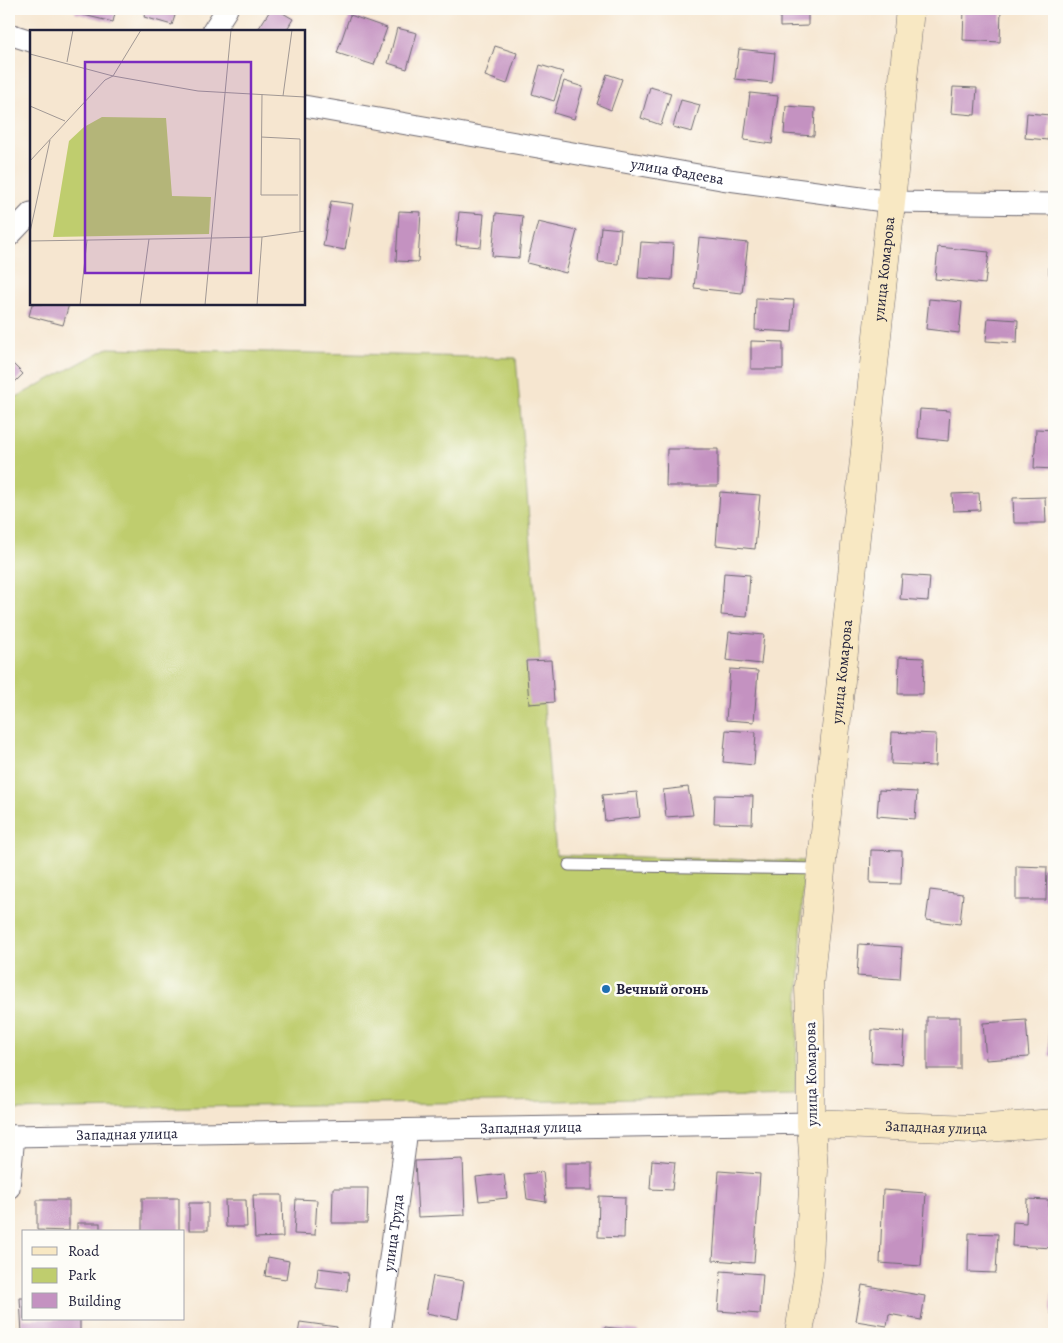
<svg xmlns="http://www.w3.org/2000/svg" width="1063" height="1343" font-family="Alegreya,serif">
	<rect width="100%" height="100%" fill="#fdfcf7"/>
	<filter id="ink" filterUnits="userSpaceOnUse"><feTurbulence type="fractalNoise" baseFrequency=".02" numOctaves="2"/><feDisplacementMap in="SourceGraphic" scale="10" xChannelSelector="R" yChannelSelector="G"/><feConvolveMatrix kernelMatrix="1 2 1 2 8 2 1 2 1" color-interpolation-filters="sRGB"/></filter>
	<filter id="wash" filterUnits="userSpaceOnUse"><feTurbulence type="fractalNoise" baseFrequency=".0096" numOctaves="4" result="noise"/><feDisplacementMap in="SourceGraphic" scale="20" xChannelSelector="R" yChannelSelector="G"/><feGaussianBlur stdDeviation="1.12" result="paint"/><feColorMatrix in="noise" values="0 0 0 0 0 0 0 0 0 0 0 0 0 0 0 0 0 1.4 0 .05"/><feComposite in="paint" operator="in"/></filter>
	<g filter="url(#wash)">
		<rect width="100%" height="100%" fill="#f6e6d0"/>
		<polygon fill="#bfcd6e" stroke="#707854" points="108,348 516,358 556,855 804,861 795,1095 558,1101 9,1110 9,401"/>
		<g id="blocks">
			<g fill="#c492c1">
				<polygon points="76,9 116,9 113,22 75,13"/>
				<polygon points="146,9 177,9 172,25 144,17"/>
				<polygon points="271,9 276,9 293,19 286,31 257,31"/>
				<polygon points="780,9 808,9 808,26 780,27"/>
				<polygon points="964,9 1001,9 1000,42 963,40"/>
				<polygon points="350,15 387,28 374,65 337,53"/>
				<polygon points="397,28 417,33 407,69 388,63"/>
				<polygon points="495,46 517,53 507,84 485,76"/>
				<polygon points="739,49 775,53 772,83 735,79"/>
				<polygon points="540,65 563,72 554,101 532,94"/>
				<polygon points="607,74 622,79 611,110 597,104"/>
				<polygon points="564,81 583,87 574,119 554,113"/>
				<polygon points="650,87 671,93 661,125 641,118"/>
				<polygon points="953,87 977,88 975,115 951,113"/>
				<polygon points="750,93 778,96 772,144 744,140"/>
				<polygon points="681,100 700,105 692,132 673,127"/>
				<polygon points="786,106 815,108 814,136 784,134"/>
				<polygon points="1027,113 1050,115 1048,140 1025,138"/>
				<polygon points="331,201 353,204 345,250 323,246"/>
				<polygon points="399,211 421,212 418,262 396,261"/>
				<polygon points="459,212 484,214 481,247 456,245"/>
				<polygon points="496,213 523,216 519,258 492,256"/>
				<polygon points="538,222 577,231 566,273 527,263"/>
				<polygon points="601,227 621,229 618,264 598,262"/>
				<polygon points="699,238 748,243 742,293 694,288"/>
				<polygon points="641,242 674,244 672,280 638,278"/>
				<polygon points="938,247 989,252 985,284 935,279"/>
				<rect x="1049" y="256" width="5" height="18"/>
				<polygon points="756,298 794,300 792,332 755,330"/>
				<polygon points="929,299 962,302 959,333 926,329"/>
				<polygon points="32,304 69,304 63,325 29,316"/>
				<polygon points="988,318 1018,320 1017,343 986,341"/>
				<polygon points="751,341 783,342 783,369 751,369"/>
				<polygon points="9,360 23,374 9,388"/>
				<polygon points="920,409 950,411 948,441 918,438"/>
				<polygon points="1036,429 1054,430 1054,469 1034,468"/>
				<polygon points="667,449 718,449 718,486 666,486"/>
				<polygon points="720,492 760,495 755,549 716,545"/>
				<polygon points="979,493 980,510 953,511 952,494"/>
				<polygon points="1045,497 1046,523 1014,523 1013,498"/>
				<polygon points="724,573 750,575 747,617 721,615"/>
				<polygon points="902,575 930,577 928,601 900,599"/>
				<polygon points="729,632 764,635 761,664 726,660"/>
				<polygon points="899,657 924,658 923,694 898,694"/>
				<polygon points="551,660 554,702 529,704 526,661"/>
				<polygon points="730,669 758,671 754,722 726,720"/>
				<polygon points="726,730 756,732 754,765 723,762"/>
				<polygon points="892,732 936,734 935,766 891,764"/>
				<polygon points="688,787 693,815 666,817 663,790"/>
				<polygon points="879,790 917,792 915,819 877,816"/>
				<polygon points="637,792 640,817 605,821 602,795"/>
				<polygon points="715,795 753,796 752,824 714,823"/>
				<polygon points="871,850 902,851 901,884 870,883"/>
				<polygon points="1016,866 1047,867 1046,900 1016,900"/>
				<polygon points="930,890 963,894 960,924 926,920"/>
				<polygon points="859,944 902,947 900,979 857,976"/>
				<polygon points="1050,1002 1054,1002 1054,1056 1049,1056"/>
				<rect x="927" y="1017" width="33" height="52"/>
				<polygon points="1026,1020 1029,1057 986,1060 983,1023"/>
				<polygon points="872,1030 904,1032 902,1064 871,1062"/>
				<polygon points="463,1159 465,1215 418,1217 415,1161"/>
				<polygon points="652,1160 675,1162 672,1190 650,1189"/>
				<rect x="565" y="1163" width="27" height="27"/>
				<polygon points="719,1171 760,1174 754,1263 713,1260"/>
				<polygon points="543,1172 546,1202 527,1199 524,1174"/>
				<polygon points="504,1174 507,1198 479,1201 476,1177"/>
				<polygon points="333,1188 368,1188 367,1223 332,1223"/>
				<polygon points="883,1190 926,1193 921,1266 880,1263"/>
				<polygon points="253,1195 282,1195 283,1237 255,1238"/>
				<polygon points="599,1196 625,1197 624,1238 598,1237"/>
				<rect x="142" y="1198" width="37" height="34"/>
				<polygon points="296,1199 317,1200 315,1235 294,1234"/>
				<polygon points="1027,1199 1049,1200 1048,1224 1054,1224 1054,1248 1012,1246 1013,1222 1026,1223"/>
				<polygon points="37,1200 69,1200 69,1231 37,1230"/>
				<polygon points="225,1200 246,1200 247,1227 226,1227"/>
				<rect x="189" y="1203" width="19" height="27"/>
				<rect x="77" y="1223" width="23" height="9"/>
				<polygon points="969,1233 998,1234 996,1273 968,1272"/>
				<polygon points="268,1257 289,1261 286,1279 265,1276"/>
				<polygon points="318,1268 349,1272 347,1291 316,1288"/>
				<polygon points="721,1271 763,1274 760,1314 718,1311"/>
				<polygon points="433,1276 464,1281 458,1319 426,1313"/>
				<polygon points="862,1285 925,1296 921,1320 889,1314 887,1326 856,1321"/>
				<polygon points="1052,1291 1054,1291 1054,1314 1051,1314"/>
				<polygon points="20,1298 24,1298 24,1319 80,1319 80,1334 22,1334"/>
				<polygon points="300,1322 337,1327 336,1334 298,1334"/>
				<polygon points="605,1327 639,1331 639,1334 604,1334"/>
			</g>
		</g>
	</g>
	<g filter="url(#ink)">
		<use href="#blocks" fill-opacity="0" stroke="#6c676f" stroke-width="1"/>
		<g fill="none" stroke-linecap="round" stroke-linejoin="round">
			<defs>
				<polyline id="lane" points="569,865 821,869"/>
				<g id="street">
					<polyline points="213,31 227,9"/>
					<polyline points="9,34 31,41"/>
					<path id="s1" d="M304,106L721,179L891,202L1054,204"/>
					<polyline points="9,236 31,213"/>
					<path id="s2" d="M9,1136L811,1123"/>
					<polyline points="9,1188 14,1136"/>
					<path id="s3" d="M380,1334L407,1130"/>
				</g>
				<g id="secondary">
					<path id="s4" d="M811,1123L974,1129L1054,1123"/>
					<path id="s5" d="M799,1334L808,1274L814,1171L811,1123V1055L809,986L891,202L910,9"/>
				</g>
			</defs>
			<use href="#lane" stroke="#6c676f" stroke-width="13"/>
			<use href="#street" stroke="#6c676f" stroke-width="23"/>
			<use href="#secondary" stroke="#6c676f" stroke-width="29"/>
			<use href="#lane" stroke="#fff" stroke-width="11"/>
			<use href="#street" stroke="#fff" stroke-width="21"/>
			<use href="#secondary" stroke="#f8e8c3" stroke-width="28"/>
		</g>
	</g>
	<circle fill="#1f6fb2" stroke="#fdfcf7" stroke-width="2" cx="606" cy="989" r="5"/>
	<g text-anchor="middle" stroke-width="5" stroke-linejoin="round" paint-order="stroke">
		<g font-size="15" fill="#22223b" stroke="#fdfcf7">
			<text dy="5" stroke="none"><textPath href="#s1" startOffset="379">улица Фадеева</textPath></text>
			<text dy="5" stroke="none"><textPath href="#s5" startOffset="1070">улица Комарова</textPath></text>
			<text dy="5" stroke="none"><textPath href="#s5" startOffset="665">улица Комарова</textPath></text>
			<text transform="translate(811 1074) rotate(-91)" y="5">улица Комарова</text>
			<text dy="5" stroke="none"><textPath href="#s4" startOffset="125">Западная улица</textPath></text>
			<text dy="5" stroke="none"><textPath href="#s2" startOffset="522">Западная улица</textPath></text>
			<text dy="5" stroke="none"><textPath href="#s2" startOffset="118">Западная улица</textPath></text>
			<text dy="5" stroke="none"><textPath href="#s3" startOffset="102">улица Труда</textPath></text>
		</g>
		<g font-size="15" font-weight="bold" fill="#22223b" stroke="#fdfcf7" text-anchor="start">
			<text x="616" y="994">Вечный огонь</text>
		</g>
	</g>
	<g transform="translate(30 30)">
		<rect width="275" height="275" fill="#f6e6d0"/>
		<path d="M72,87L136,88L142,166L181,167L179,204L23,207L39,111L54,97Z" fill="#bfcd6e"/>
		<path fill="none" stroke="#a19894" stroke-width="1" d="M0,24L83,46L168,61L275,67M37,32L43,0M232,64L231,165H268M253,66L262,0M0,76L35,91M231,107L270,109V202M0,131L75,50L83,46L111,0M0,202L20,110M182,208L232,207L275,201M0,211L182,208M50,275L57,210M110,275L119,209M175,275L201,0M227,275L232,207"/>
		<path fill="#7b2cbf" fill-opacity="0.15" stroke="#7b2cbf" stroke-width="2.5" d="M55,32H221V243H55Z"/>
		<rect width="275" height="275" fill="none" stroke="#22223b" stroke-width="2.5"/>
	</g>
	<rect width="1063" height="1343" fill="none" stroke="#fdfcf7" stroke-width="30"/>
	<rect x="22" y="1230" width="162" height="90" fill="#fdfcf7" stroke="#a5a5ac"/>
	<rect x="32" y="1247" width="25" height="8" fill="#f8e8c3" stroke="#a5a5ac"/>
	<text x="68" y="1256" font-size="15" fill="#22223b">Road</text>
	<rect x="32" y="1268" width="25" height="15" fill="#bfcd6e" stroke="#a5a5ac"/>
	<text x="68" y="1280" font-size="15" fill="#22223b">Park</text>
	<rect x="32" y="1293" width="25" height="15" fill="#c492c1" stroke="#a5a5ac"/>
	<text x="68" y="1306" font-size="15" fill="#22223b">Building</text>
</svg>
